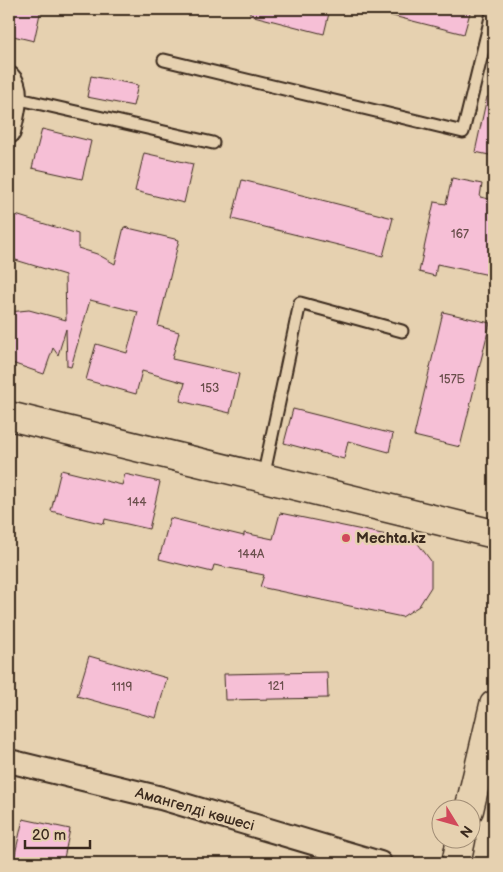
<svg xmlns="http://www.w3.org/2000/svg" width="503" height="872" font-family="'Balsamiq Sans',sans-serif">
	<rect width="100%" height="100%" fill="#e6d1b0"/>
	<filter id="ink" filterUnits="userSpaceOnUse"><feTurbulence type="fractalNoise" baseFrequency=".02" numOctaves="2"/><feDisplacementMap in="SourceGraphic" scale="10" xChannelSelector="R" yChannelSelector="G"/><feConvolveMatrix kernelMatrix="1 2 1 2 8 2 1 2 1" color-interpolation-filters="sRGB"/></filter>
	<g filter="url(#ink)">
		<g fill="#f6bfd6" stroke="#3b2a1e">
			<polygon points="11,9 41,9 34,41 9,35 9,19"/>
			<polygon points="250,9 330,9 324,34 250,15"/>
			<polygon points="390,9 471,9 464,34 389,15"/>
			<polygon points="91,76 138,85 133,106 87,97"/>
			<polygon points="487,97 494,97 494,156 475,152"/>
			<polygon points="42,129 91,141 82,179 32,168"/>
			<polygon points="144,153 193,164 184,203 135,191"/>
			<polygon points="452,178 482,184 480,197 494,200 494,276 437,264 435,276 419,272 434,202 446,204"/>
			<polygon points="242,180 393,218 383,256 232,219"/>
			<polygon points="9,213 78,234 78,248 97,254 115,264 124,227 179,240 158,326 179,332 172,359 239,374 230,413 180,401 185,383 142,371 136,394 86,380 96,344 127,353 138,312 90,300 71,367 67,366 66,329 58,355 53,348 44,374 9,362 9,312 29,310 66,320 65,275 9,258"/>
			<polygon points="443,312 490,323 460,447 414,436"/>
			<polygon points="293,409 393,434 389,452 348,441 344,459 284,443"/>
			<polygon points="61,470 122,485 125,474 160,482 149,529 105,519 104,524 51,511"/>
			<polygon points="280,513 416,541 431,561 431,587 419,606 402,617 260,587 264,575 214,565 212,572 159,559 170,518 244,536 244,533 273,539"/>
			<polygon points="89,656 167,678 156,718 77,696"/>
			<polygon points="327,672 328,698 225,700 224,674"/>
			<polygon points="23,819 70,829 63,863 13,863"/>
		</g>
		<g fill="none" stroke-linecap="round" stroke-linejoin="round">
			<defs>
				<g id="lane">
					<polyline points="164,60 463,132 493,9"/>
					<polyline points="15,98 213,143"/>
					<polyline points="263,478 300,303 402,331"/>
				</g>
				<g id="street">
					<path d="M9,78C21,89 12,118 9,132"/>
					<polyline points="9,761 161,798 380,863"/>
				</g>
				<g id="secondary">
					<polyline points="9,416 494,534"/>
					<polyline points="469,810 494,705"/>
					<polyline points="456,863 461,840"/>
				</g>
			</defs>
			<use href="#lane" stroke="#3b2a1e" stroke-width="15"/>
			<use href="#street" stroke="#3b2a1e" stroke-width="26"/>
			<use href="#secondary" stroke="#3b2a1e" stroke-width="31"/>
			<use href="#lane" stroke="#e6d1b0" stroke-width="11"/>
			<use href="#street" stroke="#e6d1b0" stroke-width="22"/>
			<use href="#secondary" stroke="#e6d1b0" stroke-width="28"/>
		</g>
	</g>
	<circle fill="#d1495b" stroke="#e6d1b0" stroke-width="2" cx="346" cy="538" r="5"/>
	<g text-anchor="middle" stroke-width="5" stroke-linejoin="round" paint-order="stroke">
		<g font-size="12" fill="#6a4f4c">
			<text x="460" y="238">167</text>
			<text x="452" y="383">157Б</text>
			<text x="210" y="392">153</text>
			<text x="137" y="506">144</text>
			<text x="251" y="558">144А</text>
			<text x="276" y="690">121</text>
			<text x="122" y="691">1119</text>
		</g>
		<g font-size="15" font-weight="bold" fill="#3b2a1e" stroke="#e6d1b0" text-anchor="start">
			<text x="356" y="543">Mechta.kz</text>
		</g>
		<g font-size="15" fill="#3b2a1e" stroke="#e6d1b0">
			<text transform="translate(195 809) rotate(16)" y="5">Амангелді көшесі</text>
		</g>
	</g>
	<rect width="503" height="872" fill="none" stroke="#e6d1b0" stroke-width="30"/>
	<rect x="15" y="15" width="473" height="842" fill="none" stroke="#3b2a1e" stroke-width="2" filter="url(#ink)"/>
	<g transform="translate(456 824) rotate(127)"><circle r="24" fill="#e6d1b0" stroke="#a28e76"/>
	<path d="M0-4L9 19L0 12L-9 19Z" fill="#d1495b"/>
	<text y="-8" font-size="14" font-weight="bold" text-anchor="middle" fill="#3b2a1e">N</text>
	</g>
	<path d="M25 840v8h65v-8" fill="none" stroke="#3b2a1e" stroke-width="2.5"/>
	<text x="32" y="840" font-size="15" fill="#3b2a1e" stroke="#e6d1b0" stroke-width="4" paint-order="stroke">20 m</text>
</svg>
